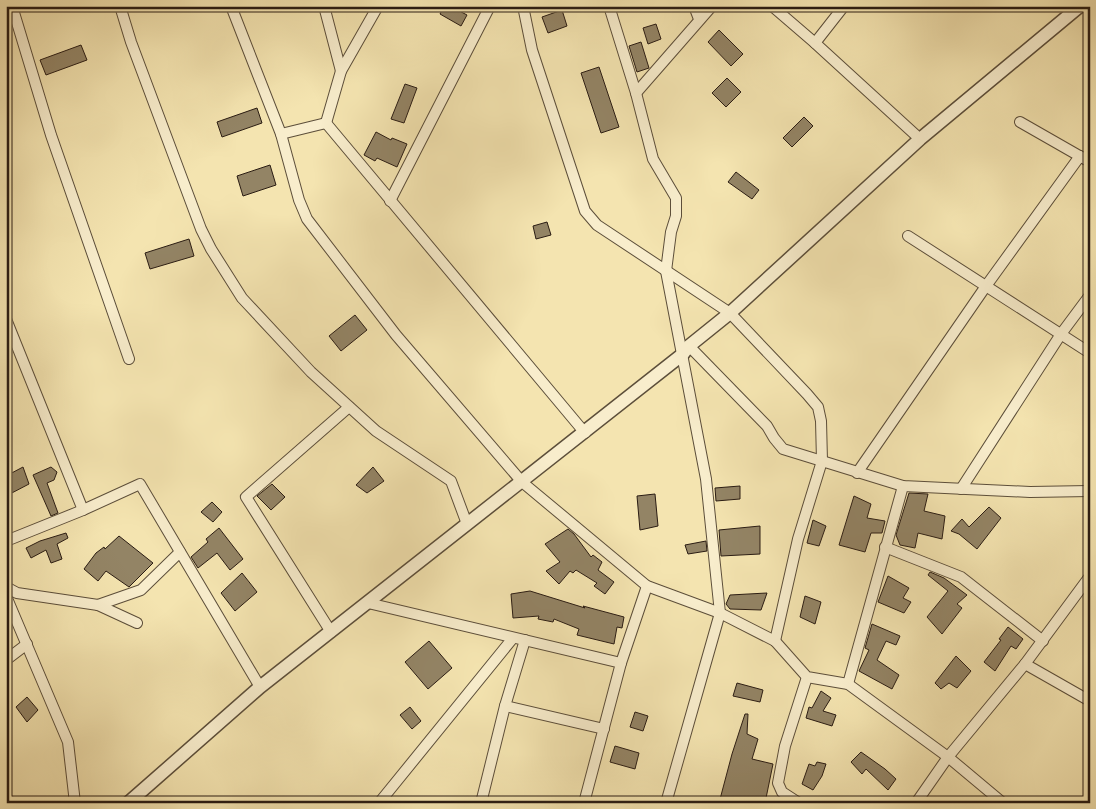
<svg xmlns="http://www.w3.org/2000/svg" width="1096" height="809" font-family="'Libre Caslon Text',serif">
	<rect width="100%" height="100%" fill="#f4e4b0"/>
	<filter id="stains"><feTurbulence type="fractalNoise" baseFrequency=".004" numOctaves="4"/><feColorMatrix values="0 0 0 0 .2 0 0 0 0 .09 0 0 0 0 .02 0 0 0 .5 -.17"/></filter>
	<radialGradient id="worn" r=".72"><stop offset=".6" stop-color="#630" stop-opacity="0"/><stop offset="1" stop-color="#630" stop-opacity=".3"/></radialGradient>
	<g fill="#938465" stroke="#2a1c13">
		<polygon points="444,6 450,6 467,15 461,26 440,14"/>
		<polygon points="562,10 567,26 548,33 542,17"/>
		<polygon points="656,24 661,39 648,44 643,28"/>
		<polygon points="719,30 743,54 731,66 708,42"/>
		<polygon points="641,42 649,68 637,72 629,46"/>
		<polygon points="81,45 87,60 46,75 40,60"/>
		<polygon points="599,67 619,127 601,133 581,73"/>
		<polygon points="727,78 741,92 726,107 712,93"/>
		<polygon points="405,84 417,88 404,123 391,119"/>
		<polygon points="257,108 262,123 222,137 217,122"/>
		<polygon points="804,117 813,126 792,147 783,138"/>
		<polygon points="376,132 391,140 392,138 407,144 397,167 377,158 375,161 364,155"/>
		<polygon points="270,165 276,185 243,196 237,176"/>
		<polygon points="736,172 759,190 752,199 728,182"/>
		<polygon points="547,222 551,235 536,239 533,226"/>
		<polygon points="189,239 194,256 150,269 145,253"/>
		<polygon points="355,315 367,330 341,351 329,336"/>
		<polygon points="23,467 29,484 6,496 6,476"/>
		<polygon points="51,467 57,472 54,480 47,483 58,513 51,516 33,475"/>
		<polygon points="373,467 384,481 367,493 356,485"/>
		<polygon points="272,484 285,497 271,510 257,496"/>
		<polygon points="740,486 740,499 716,501 715,488"/>
		<polygon points="909,493 928,494 924,511 945,516 942,539 918,533 915,548 900,545 896,535"/>
		<polygon points="655,494 658,526 640,530 637,496"/>
		<polygon points="854,496 871,504 867,518 885,521 882,533 871,533 865,552 839,545"/>
		<polygon points="212,502 222,512 213,522 201,512"/>
		<polygon points="989,507 1001,518 977,549 959,534 951,531 962,519 969,527"/>
		<polygon points="813,520 826,526 819,546 807,543"/>
		<polygon points="760,526 760,554 721,556 719,530"/>
		<polygon points="219,528 243,559 230,570 217,553 198,568 191,557 208,542 206,539"/>
		<polygon points="568,529 574,534 591,557 593,555 602,562 598,570 614,582 605,594 594,586 597,583 576,570 573,573 570,571 559,584 546,571 560,562 545,544"/>
		<polygon points="66,533 68,538 57,544 62,559 51,563 46,550 31,558 26,548 40,541"/>
		<polygon points="119,536 153,563 129,587 106,571 98,581 84,569 96,553 104,547 105,549"/>
		<polygon points="706,541 707,551 688,554 685,545"/>
		<polygon points="930,572 944,578 967,595 957,604 962,608 942,634 927,617 948,591 928,575"/>
		<polygon points="242,573 257,592 235,611 221,593"/>
		<polygon points="888,576 909,588 903,598 911,602 904,613 878,602"/>
		<polygon points="530,591 585,608 583,606 624,617 622,628 617,627 614,644 577,635 579,629 554,619 553,622 538,619 539,616 513,618 511,594"/>
		<polygon points="767,593 761,610 730,609 726,604 730,595"/>
		<polygon points="805,596 821,602 815,624 800,617"/>
		<polygon points="872,624 900,636 896,645 886,641 877,660 899,675 892,689 859,671 869,650 865,648"/>
		<polygon points="1008,627 1023,639 1016,649 1011,646 995,671 984,662 1001,640 999,639"/>
		<polygon points="429,641 452,668 428,689 405,662"/>
		<polygon points="956,656 971,671 957,688 949,683 941,689 935,683"/>
		<polygon points="737,683 763,690 760,702 733,696"/>
		<polygon points="821,691 831,698 823,711 836,715 832,726 806,718 809,707 812,708"/>
		<polygon points="27,697 38,710 27,722 16,707"/>
		<polygon points="410,707 421,721 412,729 400,715"/>
		<polygon points="635,712 648,716 643,731 630,727"/>
		<polygon points="745,714 748,714 747,734 758,739 752,759 773,764 765,803 719,803 732,754"/>
		<polygon points="615,746 639,753 635,769 610,762"/>
		<polygon points="861,752 885,769 896,779 888,790 866,769 862,774 851,762"/>
		<polygon points="817,762 826,764 822,776 813,790 802,784 809,764 815,766"/>
	</g>
	<g fill="none" stroke-linecap="round" stroke-linejoin="round">
		<defs>
			<g id="minor">
				<polyline points="12,6 51,135 129,359"/>
				<polyline points="120,6 131,42 201,229 211,249 242,298 311,372 376,431 451,481 467,524"/>
				<polyline points="231,6 281,134 299,200 307,219 396,335 522,482 647,586 720,613 775,641 807,677 848,684 948,757 1003,803"/>
				<polyline points="324,6 341,71"/>
				<polyline points="523,6 532,50 585,211 597,225 730,313 807,394 818,407 821,421 822,461 798,539 775,641"/>
				<polyline points="609,6 636,93 653,159 676,198 676,216 671,232 666,271 706,479 720,613 666,803"/>
				<polyline points="694,6 699,19"/>
				<polyline points="772,6 815,43 920,139"/>
				<polyline points="815,43 844,6"/>
				<polyline points="636,93 712,6"/>
				<polyline points="1020,122 1090,162"/>
				<polyline points="326,123 585,433"/>
				<polyline points="326,123 341,71 378,6"/>
				<polyline points="281,134 326,123"/>
				<polyline points="390,201 490,6"/>
				<polyline points="908,236 1090,353"/>
				<polyline points="6,319 83,510"/>
				<polyline points="689,346 767,426 774,438 783,449 903,486 1030,492 1090,491"/>
				<polyline points="857,473 986,286 1080,156"/>
				<polyline points="961,489 1061,334 1090,295"/>
				<polyline points="6,541 83,510 140,484 260,687"/>
				<polyline points="885,547 961,577 1043,641"/>
				<polyline points="6,587 17,593 98,605 137,623"/>
				<polyline points="6,596 68,742 75,803"/>
				<polyline points="368,603 621,663"/>
				<polyline points="98,605 141,590 180,552"/>
				<polyline points="331,632 246,497 349,407"/>
				<polyline points="6,660 27,644"/>
				<polyline points="1025,664 1090,701"/>
				<polyline points="848,684 903,486"/>
				<polyline points="505,706 604,729"/>
				<polyline points="6,798 11,803"/>
				<polyline points="379,803 513,638"/>
				<polyline points="481,803 505,706 525,640"/>
				<polyline points="584,803 621,663 647,586"/>
				<polyline points="799,803 782,792 778,783 785,746 807,677"/>
				<polyline points="916,803 948,757 1025,664 1090,576"/>
			</g>
			<polyline id="tertiary" points="128,803 260,687 683,354 689,346 730,313 920,139 1080,6"/>
		</defs>
		<use href="#minor" stroke="#5c4e3a" stroke-width="12"/>
		<use href="#tertiary" stroke="#5c4e3a" stroke-width="15"/>
		<use href="#minor" stroke="#f8edcc" stroke-width="10"/>
		<use href="#tertiary" stroke="#f8edcc" stroke-width="12"/>
	</g>
	<rect width="1096" height="809" fill="none" stroke="#f4e4b0" stroke-width="25"/>
	<rect x="8" y="8" width="1081" height="794" fill="none" stroke="#2a1c13" stroke-width="2.5"/>
	<rect x="12" y="12" width="1071" height="784" fill="none" stroke="#2a1c13"/>
	<rect width="100%" height="100%" filter="url(#stains)"/>
	<rect width="100%" height="100%" fill="url(#worn)"/>
</svg>
